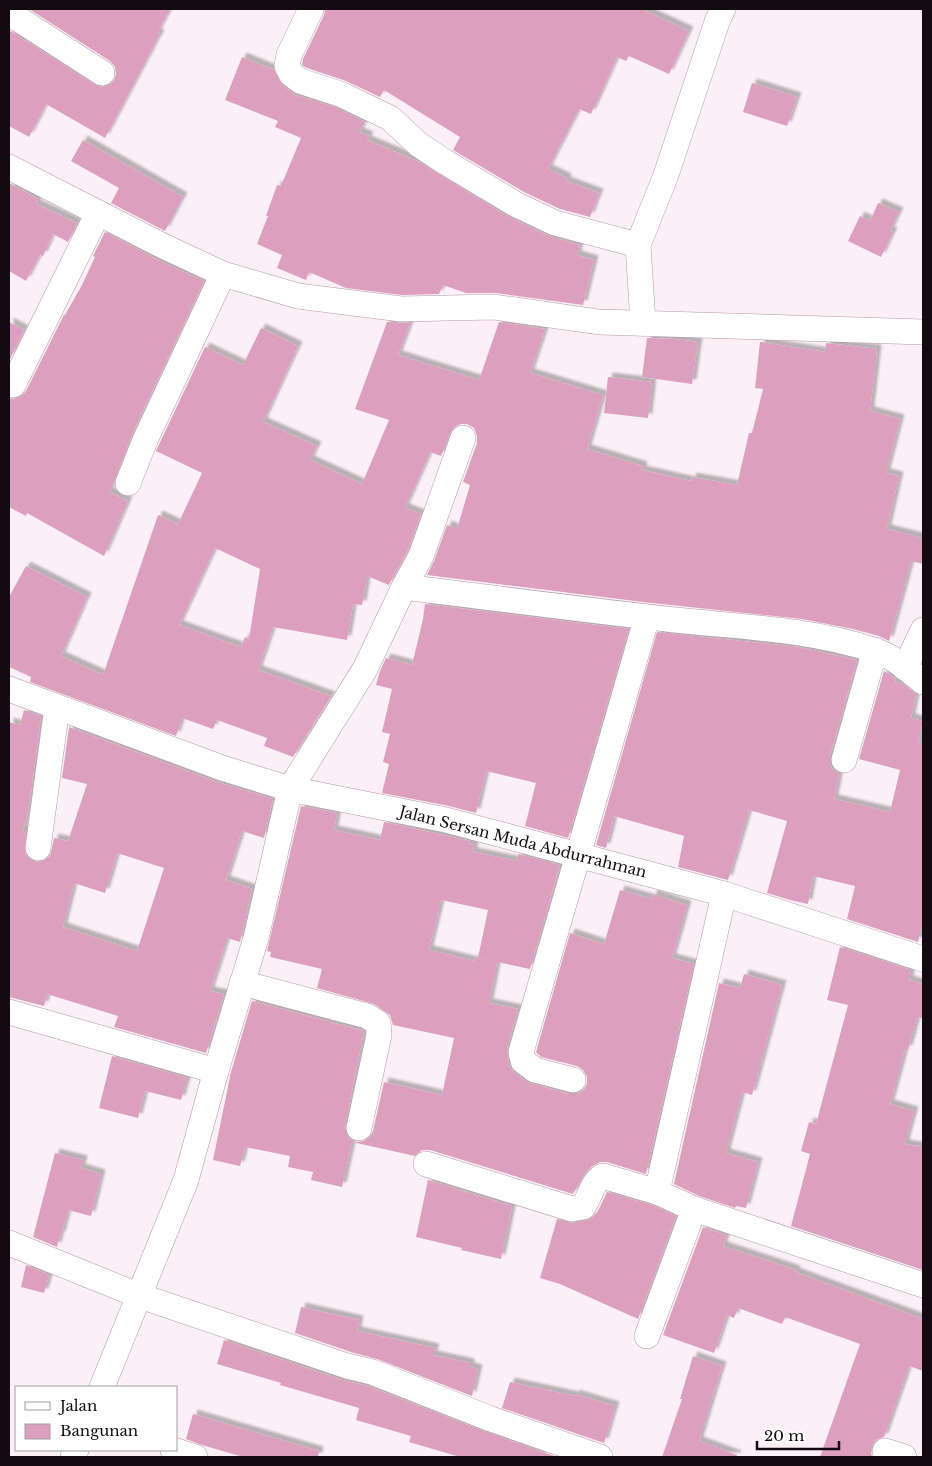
<svg xmlns="http://www.w3.org/2000/svg" width="932" height="1466" font-family="'Libre Baskerville',serif">
	<defs>
		<filter id="shadow"><feDropShadow dx="4.5" dy="-4.5" stdDeviation="1" flood-color="#0004"/></filter>
	</defs>
	<rect width="100%" height="100%" fill="#fcf0f6"/>
	<g fill="#dc9fc0" fill-rule="evenodd" filter="url(#shadow)">
		<polygon points="29,9 170,9 157,33 160,34 105,138 46,104 29,137 9,126 9,30 95,85 102,87 109,86 114,80 116,74 115,67 110,61"/>
		<polygon points="325,9 641,9 689,31 669,74 629,56 626,61 617,57 591,114 579,109 548,169 567,178 566,181 599,193 590,217 560,209 524,192 453,150 460,137 384,90 380,97 346,81 307,68 302,65 303,59 324,15"/>
		<polygon points="242,57 274,70 282,85 295,95 335,107 365,122 359,132 369,136 367,140 417,161 511,218 549,236 580,245 577,255 594,260 583,305 496,293 466,293 443,285 439,294 402,295 346,288 309,272 306,280 277,268 282,255 257,244 268,216 266,216 277,185 281,186 301,138 275,127 278,121 225,100"/>
		<polygon points="752,83 797,97 787,126 743,112"/>
		<polygon points="83,140 183,197 165,231 111,203 119,188 71,161"/>
		<polygon points="9,183 38,199 36,204 77,223 68,242 53,234 43,256 40,255 26,281 9,271"/>
		<polygon points="878,203 899,212 890,231 893,232 881,257 848,241 860,216 870,221"/>
		<polygon points="105,232 151,256 151,257 204,281 133,432 114,482 109,492 128,501 104,556 27,513 26,516 9,507 9,398 14,399 21,397 26,391 64,315 65,315 82,285 95,257 93,256"/>
		<polygon points="9,322 24,330 9,361"/>
		<path d="M387,322L410,323L398,355L479,380L499,322L545,329L530,373L603,395L587,449L643,466L642,470L691,481L692,477L737,485L749,433H752L763,389L755,388L760,342L825,352L826,343L877,349L870,411L900,419L886,473L899,476L887,529L923,538V564L911,561L889,641L879,636L853,629L802,619L643,602L427,575L434,561L447,525L457,529L470,485L463,482L477,443V436L474,428L467,424H461L454,427L450,433L441,456L430,452L405,508L421,514L408,550L389,585L367,576L362,605L353,604L347,640L273,627L258,670L331,696L293,757L264,746L267,738L217,720L213,729L182,718L176,736L30,682L31,677L9,667V597L26,566L87,597L61,656L103,675L158,515L178,524L202,473L156,451L205,347L243,365L261,328L298,346L263,422L317,446L310,460L362,484L389,420L355,409ZM215,548L260,569L249,639L245,637L241,647L179,625Z"/>
		<polygon points="647,338 674,339 698,342 692,384 642,377"/>
		<polygon points="608,377 652,382 648,418 604,413"/>
		<polygon points="425,604 629,629 568,838 525,826 536,783 486,771 476,813 449,806 382,793 389,764 383,762 390,734 382,732 392,689 376,685 380,671 386,658 412,665 423,619"/>
		<polygon points="657,632 798,647 857,660 830,756 830,764 833,770 839,773 834,799 890,812 900,770 859,759 884,671 896,679 895,682 903,684 916,694 911,718 923,721 918,743 923,745 923,921 918,942 847,919 855,886 813,876 808,904 790,900 767,893 787,821 749,810 728,880 678,867 684,836 614,816 606,848 596,845"/>
		<path d="M24,710L41,716L30,800L23,831H26L25,853L29,859L36,862L43,861L50,856L54,838L68,841L87,784L62,778L69,727L217,782L273,799L264,838L242,831L226,880L252,889L240,942L227,938L210,991L224,994L206,1053L114,1027L118,1016L47,994L44,1006L9,997V722L20,725ZM117,853L164,868L137,951L63,927L74,883L105,893Z"/>
		<polygon points="301,806 337,813 334,830 380,840 384,822 470,841 469,844 474,845 473,852 517,861 518,854 560,865 530,969 478,958 488,910 441,900 429,950 474,961 475,957 497,962 489,1003 518,1009 507,1048 509,1065 514,1072 527,1082 569,1094 577,1094 584,1090 587,1083 587,1077 583,1070 577,1066 541,1057 536,1052 570,933 604,944 620,890 652,899 653,894 687,905 672,958 694,964 646,1174 607,1162 600,1162 591,1167 586,1172 573,1194 430,1150 422,1150 415,1156 352,1142 342,1187 311,1180 313,1172 288,1167 290,1156 245,1147 240,1166 213,1160 231,1072 252,1001 364,1031 345,1125 346,1133 349,1138 356,1142 364,1141 369,1138 373,1131 384,1082 442,1095 454,1038 393,1025 390,1015 374,1004 317,988 322,969 270,957 271,952 267,951"/>
		<polygon points="840,947 911,970 909,980 923,984 923,1018 917,1017 908,1050 905,1049 890,1104 914,1111 905,1144 923,1147 923,1270 791,1226 810,1154 801,1151 809,1122 816,1124 848,1005 827,1000"/>
		<polygon points="744,974 782,985 752,1095 742,1092 726,1153 758,1162 746,1208 736,1206 735,1208 699,1196 674,1184 719,983 740,988"/>
		<polygon points="112,1056 187,1078 181,1100 145,1091 138,1118 99,1108"/>
		<polygon points="55,1153 83,1160 81,1168 101,1174 91,1216 68,1210 61,1236 60,1235 57,1247 33,1237"/>
		<polygon points="428,1180 512,1206 501,1259 461,1250 462,1248 416,1237"/>
		<polygon points="607,1192 652,1205 676,1216 638,1319 560,1284 540,1278 557,1219 574,1223 591,1219 598,1211"/>
		<polygon points="703,1227 726,1235 723,1246 796,1270 795,1272 923,1319 923,1371 909,1366 884,1437 876,1440 872,1446 871,1454 873,1457 820,1457 860,1344 785,1317 782,1324 738,1308 734,1318 727,1315 714,1353 663,1335"/>
		<polygon points="26,1265 49,1275 44,1293 21,1287"/>
		<polygon points="301,1307 359,1320 357,1331 435,1348 433,1355 470,1363 470,1367 478,1369 472,1396 377,1359 351,1352 295,1333"/>
		<polygon points="224,1340 342,1380 368,1386 486,1432 557,1457 460,1457 409,1442 411,1436 356,1420 359,1408 280,1385 281,1383 217,1364"/>
		<polygon points="693,1356 722,1366 699,1441 737,1455 737,1457 662,1457 682,1399 680,1399"/>
		<polygon points="510,1382 575,1396 575,1394 615,1406 604,1443 502,1408"/>
		<polygon points="193,1414 319,1451 318,1457 243,1457 202,1445 186,1439"/>
	</g>
	<g fill="none" stroke-linecap="round" stroke-linejoin="round">
		<defs>
			<g id="minor">
				<polyline points="311,9 289,55 287,66 291,74 300,81 340,94 390,118 418,144 445,162 517,205 555,223 638,245"/>
				<polyline points="9,13 102,73"/>
				<polyline points="9,167 163,246 223,274 298,296 401,309 494,307 599,322 923,332"/>
				<polyline points="643,323 638,245 666,175 718,19 723,9"/>
				<polyline points="13,385 98,213"/>
				<polyline points="128,483 146,438 223,274"/>
				<path d="M404,587C494,598 584,610 675,620C740,627 811,629 873,650C893,656 907,669 923,682"/>
				<polyline points="905,668 923,630"/>
				<polyline points="9,689 222,768 290,789 446,820 724,894 923,959"/>
				<polyline points="844,760 875,650"/>
				<polyline points="38,848 57,707"/>
				<polyline points="242,983 367,1016 378,1023 379,1035 359,1128"/>
				<polyline points="9,1012 216,1071"/>
				<polyline points="573,1080 535,1070 523,1061 521,1052 647,617"/>
				<path d="M426,1164L572,1209L583,1207C590,1197 592,1182 603,1176L657,1192L694,1209L923,1285"/>
				<polyline points="657,1192 724,894"/>
				<polyline points="9,1243 140,1296 347,1366 372,1372 491,1419 600,1457"/>
				<polyline points="647,1336 694,1209"/>
				<polyline points="102,1387 186,1180 216,1071 256,938 290,789 365,669 404,587 421,556 463,438"/>
				<polyline points="173,1450 195,1457"/>
				<polyline points="885,1451 904,1457"/>
				<polyline points="73,1457 76,1450"/>
			</g>
		</defs>
		<use href="#minor" stroke="#b498a6" stroke-width="26"/>
		<use href="#minor" stroke="#fff" stroke-width="25"/>
	</g>
	<g text-anchor="middle" stroke-width="4.5" stroke-linejoin="round" paint-order="stroke">
		<g font-size="15" fill="#140b10" stroke="#fff">
			<text transform="translate(523 842) rotate(14)" y="5">Jalan Sersan Muda Abdurrahman</text>
		</g>
	</g>
	<rect width="932" height="1466" fill="none" stroke="#140b10" stroke-width="20"/>
	<rect x="15" y="1386" width="162" height="65" fill="#ffffff" stroke="#a19d9f"/>
	<rect x="25" y="1402" width="25" height="8" fill="#ffffff" stroke="#a19d9f"/>
	<text x="60" y="1411" font-size="15" fill="#140b10">Jalan</text>
	<rect x="25" y="1424" width="25" height="15" fill="#dc9fc0" stroke="#a19d9f"/>
	<text x="60" y="1436" font-size="15" fill="#140b10">Bangunan</text>
	<path d="M757 1441v8h82v-8" fill="none" stroke="#140b10" stroke-width="2.5"/>
	<text x="764" y="1441" font-size="15" fill="#140b10" stroke="#ffffff" stroke-width="4" paint-order="stroke">20 m</text>
</svg>
